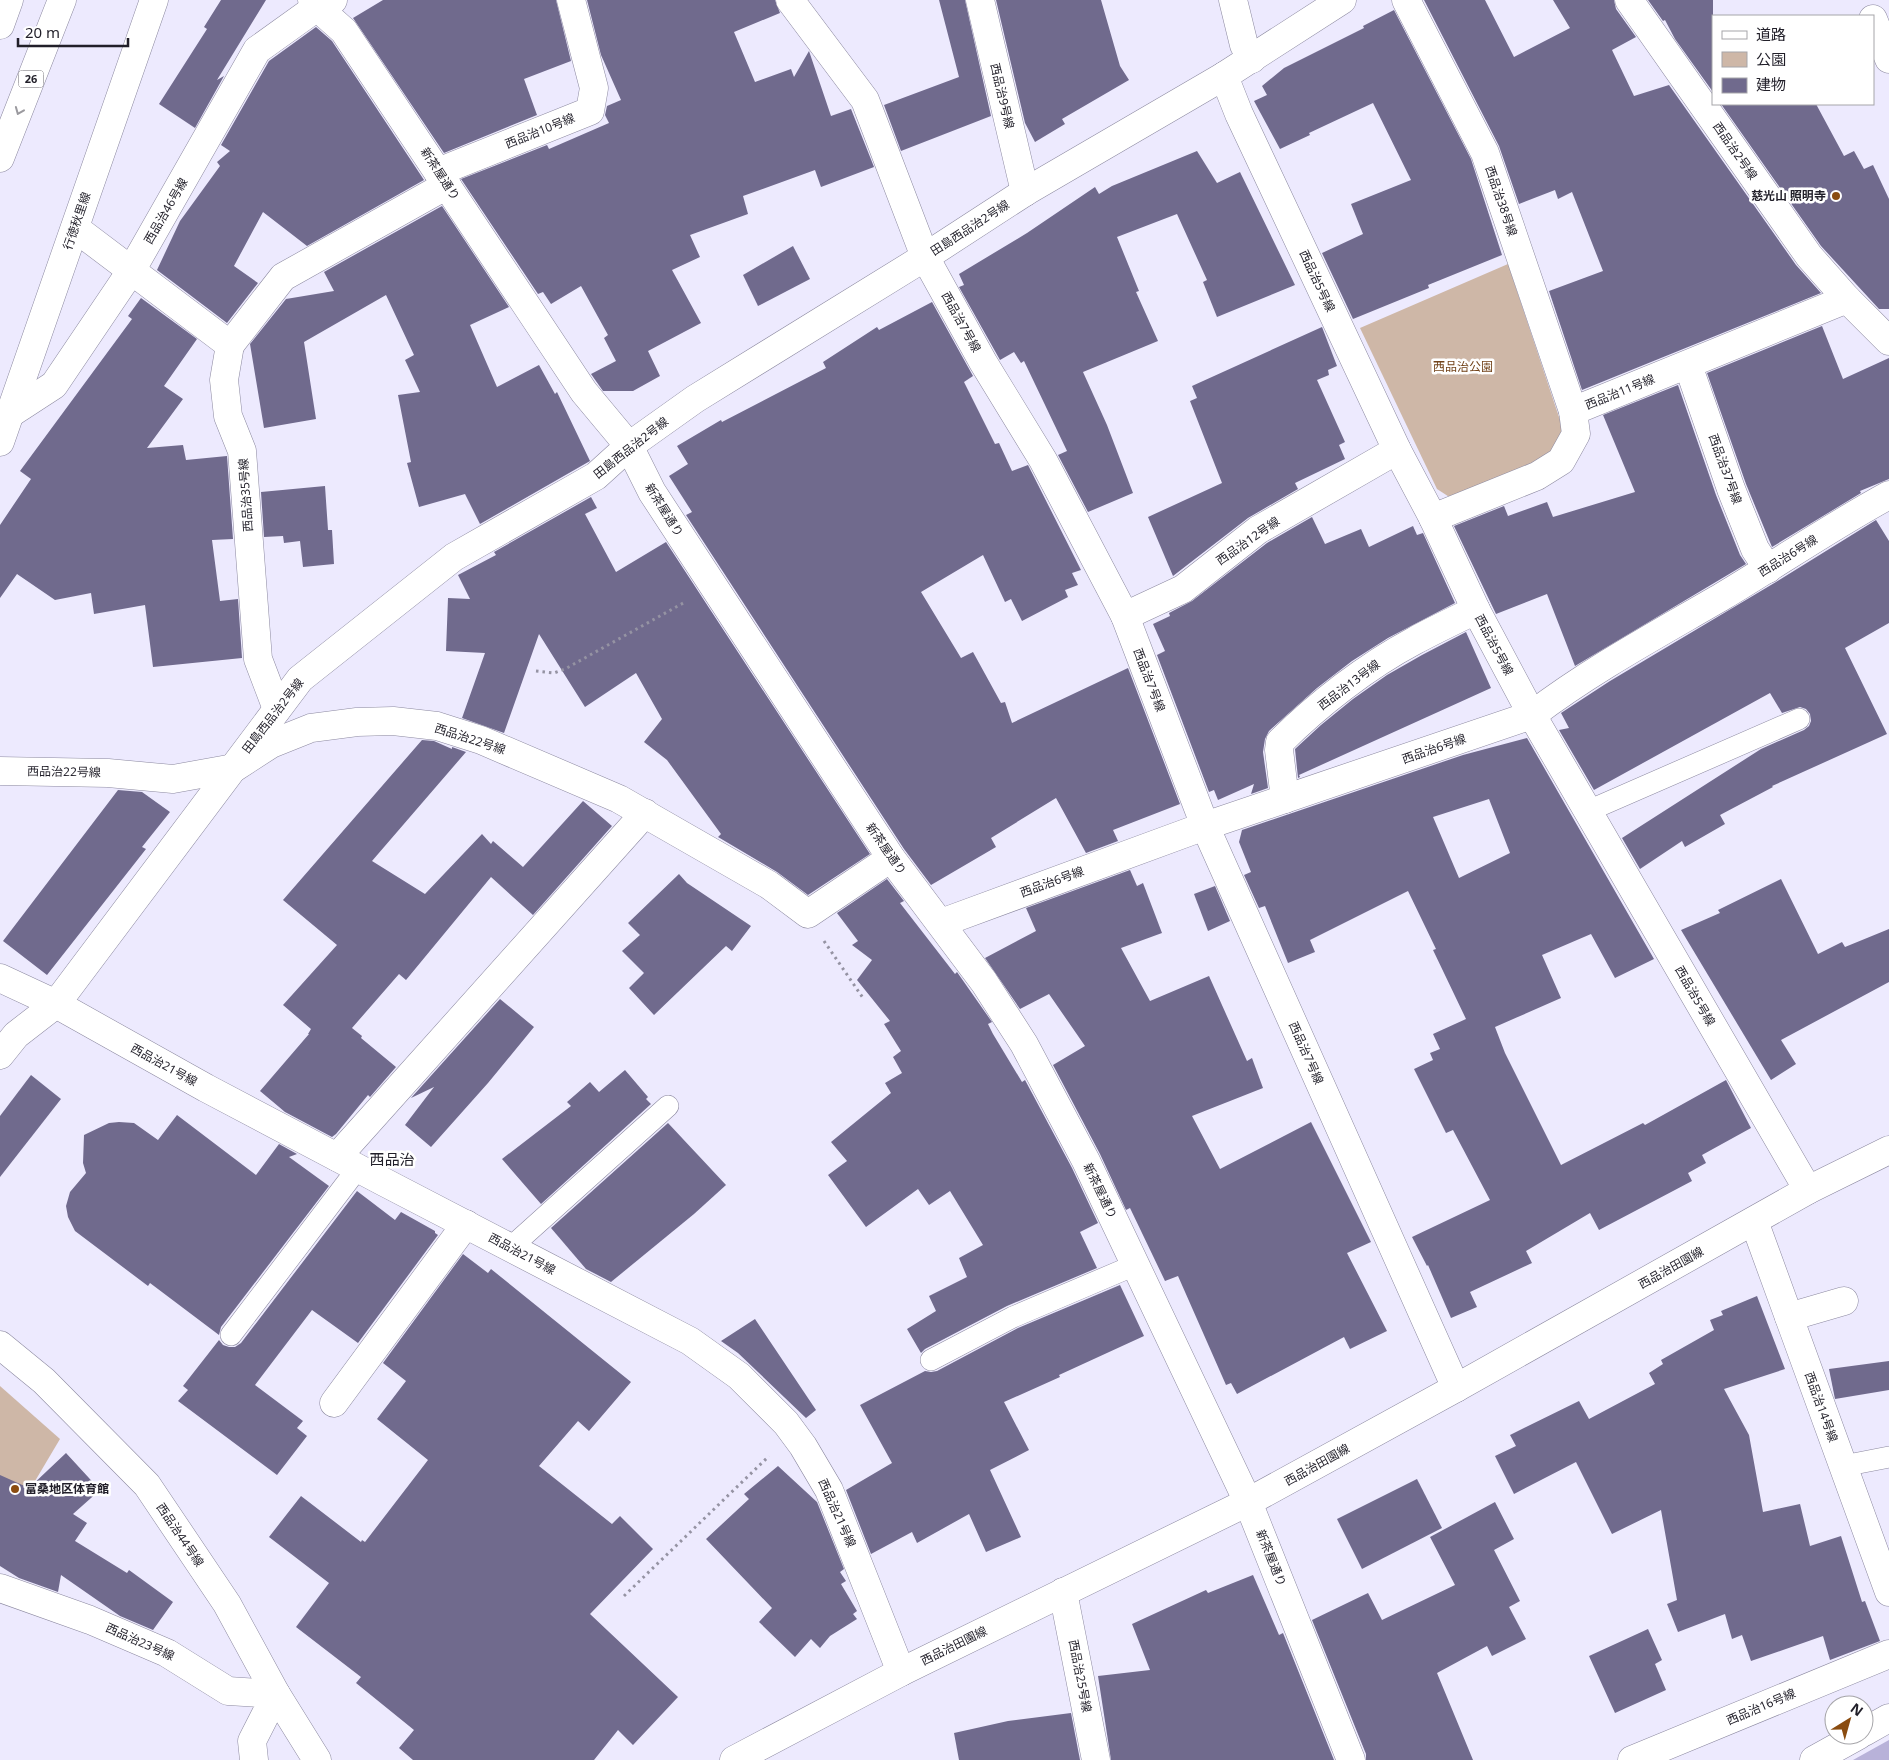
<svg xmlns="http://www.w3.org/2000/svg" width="1889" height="1760" font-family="'Noto Sans','Noto Sans JP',sans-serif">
	<rect width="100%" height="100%" fill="#edeafe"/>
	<g fill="#ceb7a7">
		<polygon points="1508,264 1563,429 1562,445 1542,464 1454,500 1437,489 1360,328"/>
		<polygon points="0,1386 60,1439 0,1540"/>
	</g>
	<polygon fill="#b8b2d9" points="1889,1740 1889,1760 1853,1760"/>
	<g fill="#706a8d" fill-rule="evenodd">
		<polygon points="221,0 266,0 217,80 224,76 195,128 159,104 207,29 204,27"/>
		<polygon points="383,0 556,0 571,61 524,79 537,115 444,153 353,18"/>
		<polygon points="587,0 775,0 780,13 734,32 755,82 791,69 794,77 809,51 831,116 851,109 874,167 821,187 815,170 743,196 748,214 690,235 700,257 672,270 701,323 648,351 660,376 633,391 603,391 591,374 616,361 604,338 608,335 581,286 551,304 543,292 538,294 461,179 547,145 549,149 609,123 605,115 607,106 621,100 601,55"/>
		<polygon points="939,0 965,0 991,116 901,151 884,105 959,77"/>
		<polygon points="996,0 1101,0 1120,66 1129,80 1062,119 1065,124 1035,142 1025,123"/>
		<polygon points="1424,0 1485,0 1514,57 1570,28 1553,0 1614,0 1616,9 1636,37 1612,50 1634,96 1669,85 1796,265 1821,293 1582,390 1549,291 1603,271 1572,192 1558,199 1555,190 1519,204 1499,146"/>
		<polygon points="1648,0 1713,0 1713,92 1675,39 1665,20 1663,21"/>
		<polygon points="1394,10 1471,159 1502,255 1428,285 1429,288 1353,319 1322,253 1363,234 1351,204 1411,180 1373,103 1309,133 1310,135 1280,149 1254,101 1267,95 1262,86 1284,68 1364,28 1363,26"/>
		<polygon points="316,27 332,41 424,180 307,246 263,212 234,266 258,283 227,323 157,270 180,221 220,166 217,162 230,151 221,145 269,61"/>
		<polygon points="1721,104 1816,104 1844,156 1854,151 1864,169 1873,165 1889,199 1889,309 1879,309 1821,246"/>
		<polygon points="1197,151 1217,183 1240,172 1295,285 1217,317 1203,282 1207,280 1177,214 1117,237 1139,291 1136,292 1158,341 1083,372 1107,425 1133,493 1088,512 1058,455 1067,451 1024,361 1021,363 1014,352 1000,360 959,287 964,285 959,274 1027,233 1095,187 1099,194 1112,186"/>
		<polygon points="442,206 509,307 470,325 497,387 539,365 555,394 557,392 590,461 480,524 465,494 419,507 407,463 411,462 398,395 420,392 405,360 414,355 386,295 304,342 316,419 264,428 250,344 286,299 334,291 324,272"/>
		<polygon points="793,246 810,279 758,306 743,275"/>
		<polygon points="141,298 197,339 164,386 183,399 147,448 183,445 186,460 227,456 233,539 212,540 220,601 238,599 242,658 153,667 145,605 94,614 91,593 55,600 17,574 0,598 0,525 31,479 20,471 132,319 128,316"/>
		<polygon points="932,302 973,376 964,382 995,444 999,443 1012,471 1028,465 1081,570 1072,573 1078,585 1065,590 1068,597 1022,621 1011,599 1005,602 983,555 921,592 961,658 973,652 1001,703 1005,702 1012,723 1128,668 1180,804 1113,830 1118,841 1086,853 1056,798 991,838 996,847 931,885 904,849 686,515 692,512 669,476 688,464 677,446 721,420 722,422 826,368 823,362 877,327 879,330"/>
		<polygon points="1822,326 1843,379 1889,358 1889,479 1860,491 1861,493 1772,547 1746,484 1707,373"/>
		<polygon points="1322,327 1337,366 1328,370 1329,375 1317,380 1345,442 1339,445 1345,459 1295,483 1298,489 1248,518 1173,576 1148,517 1222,483 1190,401 1197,398 1192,386"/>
		<polygon points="1678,385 1716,495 1740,555 1746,564 1575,666 1547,594 1496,614 1454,526 1504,506 1508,516 1547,502 1553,517 1635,492 1603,415"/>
		<polygon points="325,486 328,530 332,530 334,564 303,567 300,541 284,543 283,536 264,537 261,492"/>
		<polygon points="591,497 597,508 585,514 616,572 666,542 870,854 808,895 777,872 718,837 721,834 667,760 644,742 662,719 636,673 585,707 539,634 504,733 462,718 485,653 446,651 448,598 470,599 458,575 496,555 494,552"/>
		<polygon points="1312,517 1325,544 1361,529 1369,547 1413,526 1417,535 1423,533 1455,603 1388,638 1352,661 1317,688 1269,731 1265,739 1263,752 1268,788 1251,794 1254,784 1218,800 1214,790 1209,792 1157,655 1165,651 1153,624 1170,616 1169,613 1192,601 1267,543"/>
		<polygon points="1876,520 1889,541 1889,623 1845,648 1887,734 1772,786 1773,787 1720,815 1725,824 1685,847 1682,841 1640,869 1622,838 1761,749 1804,730 1809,726 1811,721 1810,714 1806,709 1800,707 1782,713 1770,693 1594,790 1559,730 1569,728 1561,713 1610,681 1776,582"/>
		<polygon points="1466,632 1491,688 1299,775 1300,777 1298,778 1295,749 1321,725 1353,699 1387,675 1422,655"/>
		<path d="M1527,738L1654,959L1615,978L1591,934L1542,955L1561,998L1495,1027L1505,1053L1561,1165L1643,1123L1645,1125L1726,1080L1751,1128L1702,1155L1706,1163L1688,1173L1692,1181L1599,1230L1590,1213L1526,1251L1532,1263L1470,1292L1477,1307L1451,1318L1428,1265L1427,1266L1412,1237L1490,1200L1453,1130L1446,1133L1414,1069L1433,1060L1430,1053L1440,1049L1433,1034L1466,1019L1433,950L1436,949L1408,891L1310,940L1315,952L1288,963L1265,906L1259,908L1244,875L1251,872L1239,842L1242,830L1463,755ZM1489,799L1510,853L1459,878L1433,817Z"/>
		<polygon points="422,740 434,741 452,749 452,747 466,752 372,861 425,894 482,834 491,844 493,841 523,867 583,801 612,826 533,915 491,877 406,980 399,974 352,1028 362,1036 361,1038 396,1067 370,1097 368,1095 336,1134 332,1137 285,1112 260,1091 309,1034 308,1034 311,1029 283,1005 337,945 283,900"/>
		<polygon points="118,790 142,792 170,812 142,847 146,849 47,975 3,941"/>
		<polygon points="1130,870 1137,886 1143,883 1162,933 1121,948 1150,1001 1209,976 1247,1061 1252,1058 1263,1088 1192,1116 1220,1169 1311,1122 1371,1242 1347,1253 1387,1331 1350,1349 1344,1337 1237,1394 1231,1383 1226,1385 1178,1276 1165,1281 1130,1208 1126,1210 1100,1154 1053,1065 1085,1046 1049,994 1020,1009 985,958 1036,931 1026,908"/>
		<polygon points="679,874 687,883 751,926 732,951 726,946 654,1015 629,988 644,973 622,951 640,935 628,923"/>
		<polygon points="887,879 904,901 900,903 955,974 957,972 992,1022 988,1024 993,1034 1022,1082 1025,1080 1072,1168 1098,1223 1080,1232 1097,1268 1007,1306 925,1349 921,1353 907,1329 936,1311 929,1296 967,1277 959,1258 983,1245 950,1191 929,1205 918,1189 866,1227 828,1175 847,1161 831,1142 891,1093 885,1083 902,1073 893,1057 901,1051 884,1024 890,1021 857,980 872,960 852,945 858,941 837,913"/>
		<polygon points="1781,879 1818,954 1842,942 1845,947 1889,929 1889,982 1781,1040 1796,1064 1771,1080 1681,930 1720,913 1718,910"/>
		<polygon points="1215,886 1230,921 1208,931 1194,894"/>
		<polygon points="500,999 534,1027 488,1083 431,1147 405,1125 434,1087 411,1098"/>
		<polygon points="625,1070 648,1097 646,1099 651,1104 541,1204 502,1159 571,1106 567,1102 590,1082 599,1092"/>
		<polygon points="31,1075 61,1099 0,1177 0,1116"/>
		<polygon points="177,1115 256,1175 279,1144 297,1154 289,1157 329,1186 221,1327 219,1335 150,1283 148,1286 75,1231 68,1217 66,1206 70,1192 86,1173 83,1163 84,1135 109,1123 119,1122 134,1123 158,1140"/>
		<polygon points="668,1123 726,1185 694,1214 611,1282 586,1269 551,1228"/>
		<polygon points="357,1191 395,1220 401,1212 435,1231 435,1233 438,1235 358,1343 312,1310 255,1385 303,1421 297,1428 307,1436 277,1475 178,1401 188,1390 183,1386 219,1340 223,1345 229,1347 235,1347 241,1343"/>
		<polygon points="463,1254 488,1273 491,1269 631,1382 589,1431 578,1421 539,1466 612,1524 620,1516 653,1549 590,1614 678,1697 633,1745 618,1730 594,1760 413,1760 399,1748 414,1730 356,1683 361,1677 296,1627 329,1583 269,1537 301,1496 361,1542 362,1540 365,1542 428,1460 377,1419 406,1381 383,1363"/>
		<polygon points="1120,1285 1144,1336 1059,1375 1060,1377 1004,1402 1029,1450 990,1470 1021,1537 986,1552 969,1514 917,1543 912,1532 871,1554 846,1490 892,1463 860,1405 925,1371 931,1372 937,1371 1018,1328"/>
		<polygon points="1757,1296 1785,1369 1724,1389 1749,1435 1763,1512 1800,1504 1810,1546 1841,1536 1862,1602 1865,1601 1880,1641 1830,1660 1823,1636 1751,1661 1742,1635 1732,1639 1725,1614 1678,1632 1667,1604 1677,1600 1661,1510 1612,1534 1576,1462 1514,1494 1495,1456 1516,1446 1510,1435 1579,1401 1589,1419 1655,1384 1649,1373 1663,1364 1661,1360 1714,1330 1710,1320 1723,1315 1721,1311"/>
		<polygon points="755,1319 816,1410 806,1418 738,1353 721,1341"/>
		<polygon points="1889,1361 1889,1390 1835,1399 1829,1369"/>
		<polygon points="66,1453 100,1490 73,1514 87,1523 75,1541 127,1573 129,1570 173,1602 153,1630 120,1616 61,1575 58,1592 19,1578 0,1566 0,1475 29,1488"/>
		<polygon points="778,1466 817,1502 844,1569 840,1572 846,1581 841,1584 857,1611 853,1614 857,1619 830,1636 820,1648 811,1639 795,1657 759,1622 772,1608 706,1539 749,1499 744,1494"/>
		<polygon points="1417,1479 1442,1528 1362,1569 1337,1519"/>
		<polygon points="1495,1502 1514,1539 1494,1550 1520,1601 1509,1607 1526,1639 1492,1656 1487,1646 1437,1673 1473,1760 1366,1760 1366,1754 1312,1620 1368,1593 1382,1620 1455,1585 1430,1537"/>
		<polygon points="1253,1575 1279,1635 1283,1633 1334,1760 1111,1760 1098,1676 1150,1670 1132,1624 1206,1590 1208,1593"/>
		<polygon points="1648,1629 1662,1660 1655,1664 1666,1690 1615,1713 1589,1656"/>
		<polygon points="1071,1713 1080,1760 959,1760 954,1733 1008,1721"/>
	</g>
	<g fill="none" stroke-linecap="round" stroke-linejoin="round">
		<defs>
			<g id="service">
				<polyline points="1588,811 1799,719"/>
				<polyline points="510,1248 668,1106"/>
				<polyline points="231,1335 358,1168"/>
				<polyline points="931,1360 1013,1317 1135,1265"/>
				<polyline points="1843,1466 1889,1457"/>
			</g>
			<g id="minor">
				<polyline points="312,0 317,7 344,31 584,392 629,446 652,492 891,858 984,982 1024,1044 1086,1161 1248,1502 1351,1760"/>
				<polyline points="790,0 865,100 925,257 983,362 1043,460 1125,616 1205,826 1456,1388"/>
				<polyline points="980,0 1025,192"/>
				<polyline points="1233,0 1244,45 1252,59"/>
				<polyline points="1406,0 1485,153 1573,411"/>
				<polyline points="1629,0 1809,256 1847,299 1889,341"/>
				<polyline points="1224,76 1239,114 1397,450 1433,518 1476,610 1532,715 1808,1190"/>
				<polyline points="438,172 590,111 594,88 571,0"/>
				<polyline points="75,228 230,345 224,380 228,416 242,451 258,659 277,709"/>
				<polyline points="230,345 283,277 447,185"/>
				<polyline points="1688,365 1731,489 1755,549 1768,569"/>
				<polyline points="11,413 54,385 131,271 257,50 317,7 333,0"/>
				<polyline points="0,442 154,0"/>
				<polyline points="1433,518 1537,476 1561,461 1576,434 1573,411 1847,299"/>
				<polyline points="1125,616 1183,589 1258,530 1397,450"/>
				<polyline points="0,771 108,773 173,779 234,768 271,744 311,728 357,722 393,721 437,726 481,740 619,799 769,885 808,914 891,858"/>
				<path d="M1285,799L1279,750L1280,742C1318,704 1367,666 1414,641C1434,630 1455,620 1476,610"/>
				<path d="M941,923L1205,826L1532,715C1591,670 1658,634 1723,596C1778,563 1832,526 1889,495"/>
				<polyline points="0,978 56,1004 206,1088 384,1182 690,1341 739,1376 786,1423 803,1446 829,1490 901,1672"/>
				<polyline points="0,1055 16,1035 56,1004 300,679 454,557 596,476 629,446 695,399 925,257 1025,192 1224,76 1342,0"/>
				<polyline points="337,1157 645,813"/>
				<polyline points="1754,1221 1889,1592"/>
				<polyline points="1789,1317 1844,1301"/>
				<polyline points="0,1345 44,1381 147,1485 227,1604 276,1694 317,1760"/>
				<polyline points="334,1403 466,1224"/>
				<polyline points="0,1588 90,1620 167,1653 228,1691 276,1694 252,1741 254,1760"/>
				<polyline points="1063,1592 1096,1760"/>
				<polyline points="1864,1732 1889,1718"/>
				<polyline points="1632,1760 1889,1654"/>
				<polyline points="1814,1760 1859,1735"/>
			</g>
			<polyline id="tertiary" points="734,1760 901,1672 1248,1502 1456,1388 1808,1190 1889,1150"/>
			<polyline id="secondary" points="1873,19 1889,59"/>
			<g id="primary">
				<polyline points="0,25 9,0"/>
				<polyline points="0,158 62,0"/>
			</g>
		</defs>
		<use href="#service" stroke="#8c89a0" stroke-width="22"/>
		<use href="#minor" stroke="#8c89a0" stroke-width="29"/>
		<use href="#tertiary" stroke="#8c89a0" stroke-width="29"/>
		<use href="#secondary" stroke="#8c89a0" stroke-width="29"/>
		<use href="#primary" stroke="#8c89a0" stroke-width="29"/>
		<g stroke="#9593a3" stroke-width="3" stroke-dasharray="2.5 4" stroke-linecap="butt">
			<polyline points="536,671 554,673 565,669 685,602"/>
			<polyline points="824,941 863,998"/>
			<polyline points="624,1596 769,1456"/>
		</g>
		<use href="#service" stroke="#fff" stroke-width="21"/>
		<use href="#minor" stroke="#fff" stroke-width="28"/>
		<use href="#tertiary" stroke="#fff" stroke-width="28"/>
		<use href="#secondary" stroke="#fff" stroke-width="28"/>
		<use href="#primary" stroke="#fff" stroke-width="28"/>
	</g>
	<defs><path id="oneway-chevron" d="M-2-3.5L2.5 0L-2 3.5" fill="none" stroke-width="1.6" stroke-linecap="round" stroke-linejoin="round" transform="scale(1.25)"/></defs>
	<use stroke="#9b9a9f" href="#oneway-chevron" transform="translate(19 111) rotate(112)"/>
	<g fill="#8a4c10" stroke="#fff" stroke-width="2">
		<circle cx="1836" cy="196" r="5"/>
		<circle cx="15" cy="1489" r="5"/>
	</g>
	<g text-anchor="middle" stroke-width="5" stroke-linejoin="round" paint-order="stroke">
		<rect fill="#fff" stroke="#646269" stroke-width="1" x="18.5" y="70.5" width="25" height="17" rx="4"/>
		<g font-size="11" font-weight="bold" fill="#211f29">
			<text x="31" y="83">26</text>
		</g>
		<g font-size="12" fill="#211f29" stroke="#fff">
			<text transform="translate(1002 96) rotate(77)" y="4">西品治9号線</text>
			<text transform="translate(540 131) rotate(-22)" y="4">西品治10号線</text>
			<text transform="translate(1735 151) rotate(55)" y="4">西品治2号線</text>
			<text transform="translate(440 174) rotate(57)" y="4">新茶屋通り</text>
			<text transform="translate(1501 201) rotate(71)" y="4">西品治38号線</text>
			<text transform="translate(166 211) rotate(-60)" y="4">西品治46号線</text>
			<text transform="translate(77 221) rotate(-71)" y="4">行徳秋里線</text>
			<text transform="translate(970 228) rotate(-33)" y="4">田島西品治2号線</text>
			<text transform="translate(1317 281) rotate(65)" y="4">西品治5号線</text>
			<text transform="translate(961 322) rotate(61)" y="4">西品治7号線</text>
			<text transform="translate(1620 392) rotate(-22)" y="4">西品治11号線</text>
			<text transform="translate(631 448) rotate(-38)" y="4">田島西品治2号線</text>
			<text transform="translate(1725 469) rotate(70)" y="4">西品治37号線</text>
			<text transform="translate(246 495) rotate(-94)" y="4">西品治35号線</text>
			<text transform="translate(664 510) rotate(58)" y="4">新茶屋通り</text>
			<text transform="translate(1248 541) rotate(-35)" y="4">西品治12号線</text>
			<text transform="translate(1788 556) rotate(-32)" y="4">西品治6号線</text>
			<text transform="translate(1494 645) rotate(62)" y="4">西品治5号線</text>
			<text transform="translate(1149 680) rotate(69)" y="4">西品治7号線</text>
			<text transform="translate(1349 685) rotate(-37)" y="4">西品治13号線</text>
			<text transform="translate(273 716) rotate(-52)" y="4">田島西品治2号線</text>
			<text transform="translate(470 739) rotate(18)" y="4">西品治22号線</text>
			<text transform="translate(1434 749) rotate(-19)" y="4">西品治6号線</text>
			<text transform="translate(64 772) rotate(1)" y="4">西品治22号線</text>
			<text transform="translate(886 849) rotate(55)" y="4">新茶屋通り</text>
			<text transform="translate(1052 882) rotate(-20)" y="4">西品治6号線</text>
			<text transform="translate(1695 996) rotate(60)" y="4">西品治5号線</text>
			<text transform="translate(1306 1053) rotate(66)" y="4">西品治7号線</text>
			<text transform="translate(164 1065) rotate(29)" y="4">西品治21号線</text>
			<text transform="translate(1100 1191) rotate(64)" y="4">新茶屋通り</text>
			<text transform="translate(522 1254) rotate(28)" y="4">西品治21号線</text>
			<text transform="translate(1671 1268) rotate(-29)" y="4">西品治田園線</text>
			<text transform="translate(1821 1407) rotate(70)" y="4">西品治14号線</text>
			<text transform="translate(1317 1465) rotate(-29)" y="4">西品治田園線</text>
			<text transform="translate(837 1513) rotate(66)" y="4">西品治21号線</text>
			<text transform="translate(180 1535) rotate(56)" y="4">西品治44号線</text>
			<text transform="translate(1271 1558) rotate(68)" y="4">新茶屋通り</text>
			<text transform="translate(140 1642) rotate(24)" y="4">西品治23号線</text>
			<text transform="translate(954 1646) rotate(-26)" y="4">西品治田園線</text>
			<text transform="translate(1080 1676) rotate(79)" y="4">西品治25号線</text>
			<text transform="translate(1761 1707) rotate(-23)" y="4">西品治16号線</text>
		</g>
		<g font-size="12" font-weight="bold" fill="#211f29" stroke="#fff" text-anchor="end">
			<text x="1826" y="200">慈光山 照明寺</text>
			<text x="25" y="1493" text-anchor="start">富桑地区体育館</text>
		</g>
		<g font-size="12" fill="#73441b" stroke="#fff">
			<text x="1463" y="371">西品治公園</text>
		</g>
		<g font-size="15" fill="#211f29" stroke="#fff">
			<text x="392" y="1165">西品治</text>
		</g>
	</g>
	<rect x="1712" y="15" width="162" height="90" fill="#ffffff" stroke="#a6a5a9"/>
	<rect x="1722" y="31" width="25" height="8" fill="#ffffff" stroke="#a6a5a9"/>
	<text x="1756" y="40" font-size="15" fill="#211f29">道路</text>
	<rect x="1722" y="52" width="25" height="15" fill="#ceb7a7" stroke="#a6a5a9"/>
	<text x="1756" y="65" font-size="15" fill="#211f29">公園</text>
	<rect x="1722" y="78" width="25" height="15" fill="#706a8d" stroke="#a6a5a9"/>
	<text x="1756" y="90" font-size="15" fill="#211f29">建物</text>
	<g transform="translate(1849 1720) rotate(37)"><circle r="24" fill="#ffffff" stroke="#a6a5a9"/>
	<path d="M0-4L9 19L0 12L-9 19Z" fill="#8a4c10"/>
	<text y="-8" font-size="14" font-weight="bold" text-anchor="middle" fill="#211f29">N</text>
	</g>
	<path d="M18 38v8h110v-8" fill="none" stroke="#211f29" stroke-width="2.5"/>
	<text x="25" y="38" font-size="15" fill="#211f29" stroke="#ffffff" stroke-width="4" paint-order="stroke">20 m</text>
</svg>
